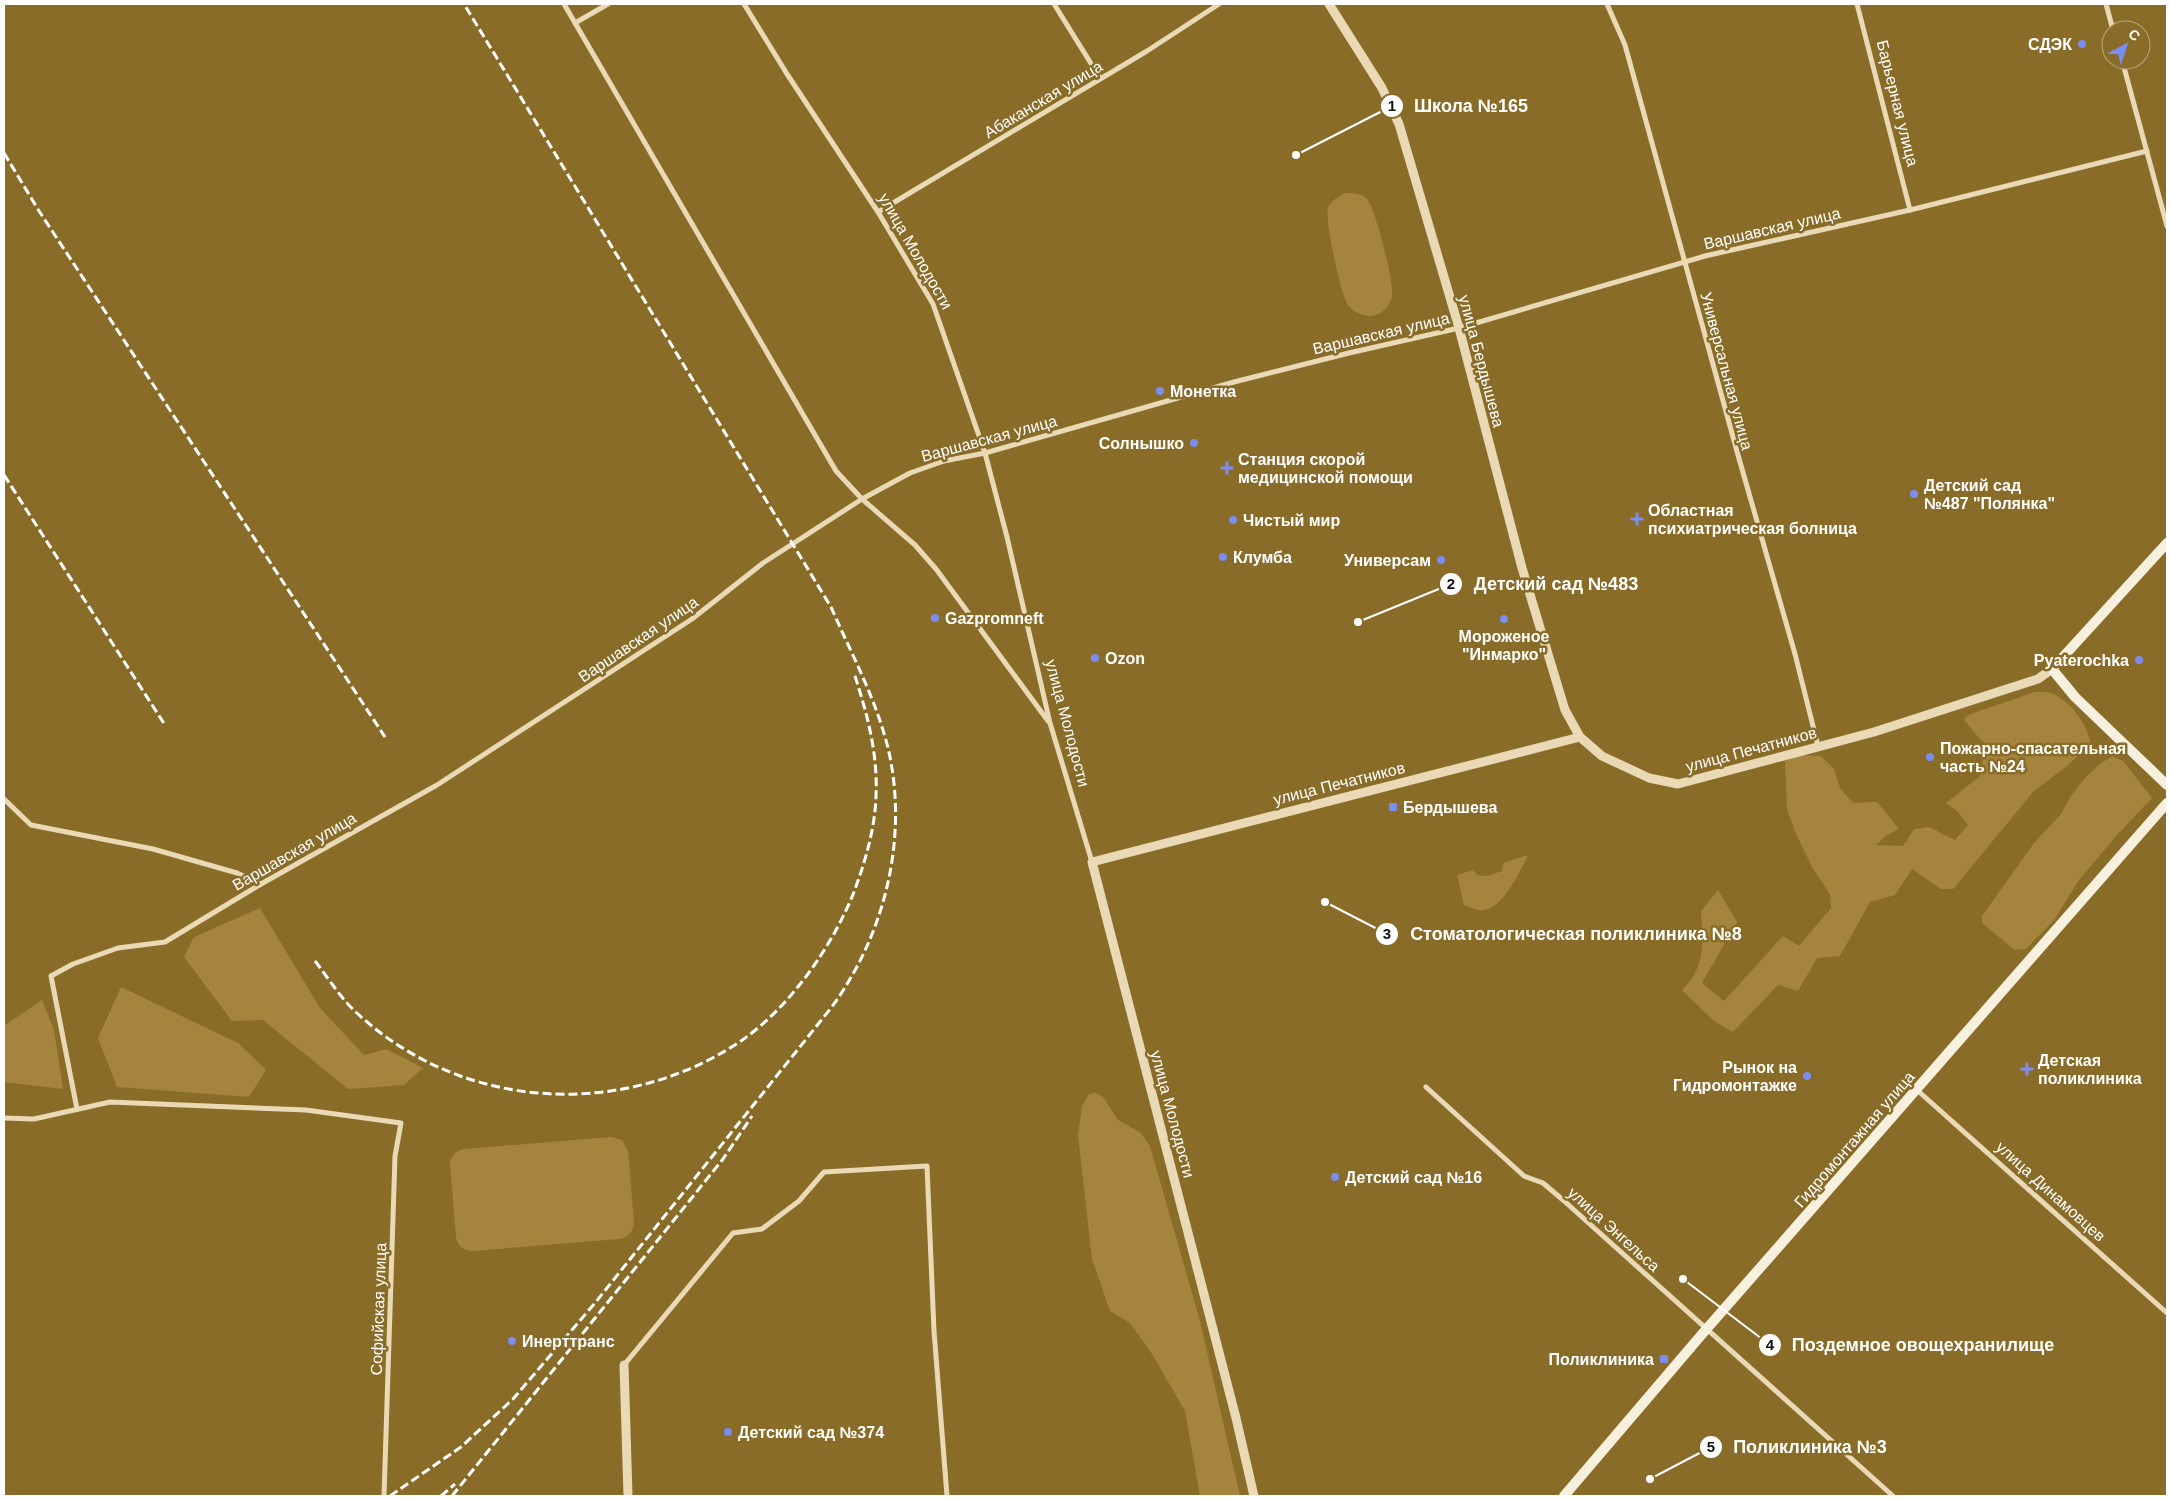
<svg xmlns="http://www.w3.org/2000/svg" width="2171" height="1500" font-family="Helvetica,sans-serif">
	<rect width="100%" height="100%" fill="#896c28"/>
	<g fill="#a5853d">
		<path d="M1345,193C1352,193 1360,193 1366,198C1375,205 1395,285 1392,297C1390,305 1384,313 1375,315C1365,318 1354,313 1348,305C1341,295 1324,218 1328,208C1331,201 1337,197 1345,193Z"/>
		<path d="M2035,692C2040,692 2047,691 2051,693C2071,701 2087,724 2091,744L2067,766L2034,791L1953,889H1941L1912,869L1895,895L1870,902L1840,956L1817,958L1798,991L1778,985L1733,1032L1714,1021L1682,990C1706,968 1703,941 1701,911L1718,890L1737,922L1702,983L1724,1001L1783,936L1799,946L1831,908L1830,894L1812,867L1796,834L1787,809L1785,761L1799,755L1821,756L1834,769L1840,788L1853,803L1877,802L1899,829L1887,835L1876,845L1903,846L1914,829L1929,827L1955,840L1968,825L1957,811L1946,803L1980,776L1985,745L1964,720L1968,715Z"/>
		<polygon points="2113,756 2123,761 2152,798 2117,835 2079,880 2054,920 2026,949 2015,950 1982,923 1982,916 2034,843 2061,814 2071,796 2083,780 2101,763"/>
		<path d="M1528,855C1521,870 1502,910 1483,910C1477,911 1469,907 1464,905L1457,875L1473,870L1477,875L1487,876L1502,871L1503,863Z"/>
		<polygon points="260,908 320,1008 364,1055 386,1049 423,1068 404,1085 348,1089 263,1020 232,1021 184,957 194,937"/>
		<polygon points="121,987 238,1043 266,1070 249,1097 117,1087 98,1038"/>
		<polygon points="42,1000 54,1030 63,1089 4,1082 4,1026"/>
		<polygon points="1095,1093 1103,1097 1118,1120 1141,1133 1150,1146 1200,1321 1240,1496 1200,1496 1185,1411 1152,1354 1130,1323 1110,1311 1092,1259 1078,1135 1082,1106 1089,1094"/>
		<path d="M611,1137L622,1140L628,1151L634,1222C634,1232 628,1237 619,1239L473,1251C463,1251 458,1246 456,1237L450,1166C450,1156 455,1151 464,1149Z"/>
	</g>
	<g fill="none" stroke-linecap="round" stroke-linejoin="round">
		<g stroke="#e9d9b5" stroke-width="5">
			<polyline points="564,4 836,471 862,499 915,545 936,569 1048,721"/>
			<polyline points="744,4 787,74 878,212 933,304 985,453 1007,537 1050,723 1092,862"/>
			<polyline points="1054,4 1100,78"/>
			<polyline points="1607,4 1625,45 1738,455 1795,654 1818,746"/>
			<polyline points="1857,4 1910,210"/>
			<polyline points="2106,4 2113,30"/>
			<polyline points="575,23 608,4"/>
			<polyline points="2122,60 2167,226"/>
			<polyline points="878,212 1147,51 1219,4"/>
			<polyline points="4,799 31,825 153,849 237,873 261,884"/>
			<polyline points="1426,1087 1524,1176 1543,1183 1563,1200 1893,1496"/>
			<polyline points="1917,1090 2167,1313"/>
			<polyline points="77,1109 51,976 73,964 118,948 165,942 261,884 437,785 692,619 763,563 862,499 910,473 944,461 985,453 1234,382 1349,353 1459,328 1705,256 1910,210 2147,151"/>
			<polyline points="4,1118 34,1119 110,1102 306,1110 401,1123 395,1156 384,1496"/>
			<polyline points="624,1365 733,1233 762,1229 799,1201 824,1172 927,1166 934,1331 947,1496"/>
		</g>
		<g stroke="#e9d9b5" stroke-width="9">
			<polyline points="1329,4 1382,88 1399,124 1459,328 1522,568 1565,710 1580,737 1602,756 1649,778 1678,784 1874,732 2038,679 2052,669"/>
			<polyline points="624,1365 628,1496"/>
			<polyline points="1254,1496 1236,1418 1092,862 1580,737"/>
		</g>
		<g stroke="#f8f0df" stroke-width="10">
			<polyline points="2167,543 2052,669 2075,697 2167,785"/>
			<polyline points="1564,1496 1703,1333 2167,803"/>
		</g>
		<g stroke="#fff" stroke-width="3" stroke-dasharray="9 4" stroke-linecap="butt">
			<polyline points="4,153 39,211 385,737"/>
			<polyline points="4,475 165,725"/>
			<path d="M315,961C329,979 341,999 358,1014C463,1111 623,1120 741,1041C790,1007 832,947 854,892C865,862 875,829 876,796C878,753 867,713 854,673"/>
			<path d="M390,1496L461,1447L513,1399L595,1303L831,1008C885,935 909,837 888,748C876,699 851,653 831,607L464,4"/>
			<polyline points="441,1496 455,1484"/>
			<polyline points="452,1496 723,1159 752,1116"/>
		</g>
	</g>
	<g fill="#7b8df1" stroke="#896c28" stroke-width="2">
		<circle cx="2082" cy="44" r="5"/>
		<circle cx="1160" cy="391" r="5"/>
		<circle cx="1194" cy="443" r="5"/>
		<path d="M1224.5 460.5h5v5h5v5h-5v5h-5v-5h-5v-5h5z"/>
		<circle cx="1914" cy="494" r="5"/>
		<path d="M1634.5 511.5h5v5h5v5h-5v5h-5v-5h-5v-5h5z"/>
		<circle cx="1233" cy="520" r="5"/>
		<circle cx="1223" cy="557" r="5"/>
		<circle cx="1441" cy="560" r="5"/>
		<circle cx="935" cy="618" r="5"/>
		<circle cx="1504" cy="619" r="5"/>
		<circle cx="1095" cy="658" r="5"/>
		<circle cx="2139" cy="660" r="5"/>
		<circle cx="1930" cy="757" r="5"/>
		<rect x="1388" y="802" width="10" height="10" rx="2.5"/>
		<path d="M2024.5 1061.5h5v5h5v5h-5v5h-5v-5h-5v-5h5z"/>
		<circle cx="1807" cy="1076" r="5"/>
		<circle cx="1335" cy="1177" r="5"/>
		<circle cx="512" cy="1341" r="5"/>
		<rect x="1659" y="1354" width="10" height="10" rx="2.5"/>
		<circle cx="728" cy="1432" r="5"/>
	</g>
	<g text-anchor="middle" stroke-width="5" stroke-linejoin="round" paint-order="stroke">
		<g font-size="16" font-weight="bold" fill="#fff" stroke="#896c28" text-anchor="start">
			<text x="2072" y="50" text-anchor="end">СДЭК</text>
			<text x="1170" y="397">Монетка</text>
			<text x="1184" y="449" text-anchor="end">Солнышко</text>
			<text x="1238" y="465">Станция скорой<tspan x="1238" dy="18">медицинской помощи</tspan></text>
			<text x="1924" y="491">Детский сад<tspan x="1924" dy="18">№487 "Полянка"</tspan></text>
			<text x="1648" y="516">Областная<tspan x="1648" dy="18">психиатрическая болница</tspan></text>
			<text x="1243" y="526">Чистый мир</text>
			<text x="1233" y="563">Клумба</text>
			<text x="1431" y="566" text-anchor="end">Универсам</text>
			<text x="945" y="624">Gazpromneft</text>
			<text x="1504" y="642" text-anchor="middle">Мороженое<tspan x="1504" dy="18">"Инмарко"</tspan></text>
			<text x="1105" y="664">Ozon</text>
			<text x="2129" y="666" text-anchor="end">Pyaterochka</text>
			<text x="1940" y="754">Пожарно-спасательная<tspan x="1940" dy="18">часть №24</tspan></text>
			<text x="1403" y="813">Бердышева</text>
			<text x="2038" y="1066">Детская<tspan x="2038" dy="18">поликлиника</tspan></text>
			<text x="1797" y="1073" text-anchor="end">Рынок на<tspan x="1797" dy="18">Гидромонтажке</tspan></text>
			<text x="1345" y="1183">Детский сад №16</text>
			<text x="522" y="1347">Инерттранс</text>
			<text x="1654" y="1365" text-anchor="end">Поликлиника</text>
			<text x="738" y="1438">Детский сад №374</text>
		</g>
		<g font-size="16" fill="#fff" stroke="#896c28">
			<text transform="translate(1043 99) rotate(-31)" y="6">Абаканская улица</text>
			<text transform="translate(1898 103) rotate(76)" y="6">Барьерная улица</text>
			<text transform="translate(1772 228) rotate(-13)" y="6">Варшавская улица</text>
			<text transform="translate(916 251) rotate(60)" y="6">улица Молодости</text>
			<text transform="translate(1381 333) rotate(-13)" y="6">Варшавская улица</text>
			<text transform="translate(1482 361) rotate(75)" y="6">улица Бердышева</text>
			<text transform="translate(1727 371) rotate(75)" y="6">Универсальная улица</text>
			<text transform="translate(989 438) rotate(-15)" y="6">Варшавская улица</text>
			<text transform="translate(638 639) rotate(-34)" y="6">Варшавская улица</text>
			<text transform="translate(1068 723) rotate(75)" y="6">улица Молодости</text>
			<text transform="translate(1751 749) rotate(-15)" y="6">улица Печатников</text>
			<text transform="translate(1339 783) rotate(-14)" y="6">улица Печатников</text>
			<text transform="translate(294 851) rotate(-30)" y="6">Варшавская улица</text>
			<text transform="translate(1173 1114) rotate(75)" y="6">улица Молодости</text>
			<text transform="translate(1854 1139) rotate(-49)" y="6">Гидромонтажная улица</text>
			<text transform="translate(2051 1191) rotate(42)" y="6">улица Динамовцев</text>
			<text transform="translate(1614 1229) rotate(42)" y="6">улица Энгельса</text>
			<text transform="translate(378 1309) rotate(-88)" y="6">Софийская улица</text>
		</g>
	</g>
	<path fill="none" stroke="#fff" stroke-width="2" d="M1296 155L1392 106M1358 622L1451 584M1325 902L1387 934M1683 1279L1770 1345M1650 1479L1711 1447"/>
	<g fill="#fff" stroke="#896c28" stroke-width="2">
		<circle cx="1296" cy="155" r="5"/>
		<circle cx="1358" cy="622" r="5"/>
		<circle cx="1325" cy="902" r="5"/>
		<circle cx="1683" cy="1279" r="5"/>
		<circle cx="1650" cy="1479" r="5"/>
		<circle cx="1392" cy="106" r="12"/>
		<circle cx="1451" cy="584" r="12"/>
		<circle cx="1387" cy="934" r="12"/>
		<circle cx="1770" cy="1345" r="12"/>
		<circle cx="1711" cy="1447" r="12"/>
	</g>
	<g font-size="15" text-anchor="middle" font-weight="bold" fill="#111">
		<text x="1392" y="111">1</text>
		<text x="1451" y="589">2</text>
		<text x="1387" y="939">3</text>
		<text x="1770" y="1350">4</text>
		<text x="1711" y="1452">5</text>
	</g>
	<g font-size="18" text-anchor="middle" font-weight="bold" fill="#fff" stroke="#896c28" stroke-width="5" stroke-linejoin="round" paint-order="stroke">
		<text x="1471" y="112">Школа №165</text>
		<text x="1556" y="590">Детский сад №483</text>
		<text x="1576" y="940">Стоматологическая поликлиника №8</text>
		<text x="1923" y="1351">Поздемное овощехранилище</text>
		<text x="1810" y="1453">Поликлиника №3</text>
	</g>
	<rect width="2171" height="1500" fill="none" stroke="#ffffff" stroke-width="10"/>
	<g transform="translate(2126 45) rotate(40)"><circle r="24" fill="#896c28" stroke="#b8a77e"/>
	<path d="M0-4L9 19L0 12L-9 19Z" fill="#7b8df1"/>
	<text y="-8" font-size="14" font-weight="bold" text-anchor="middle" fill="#ffffff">С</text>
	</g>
</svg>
